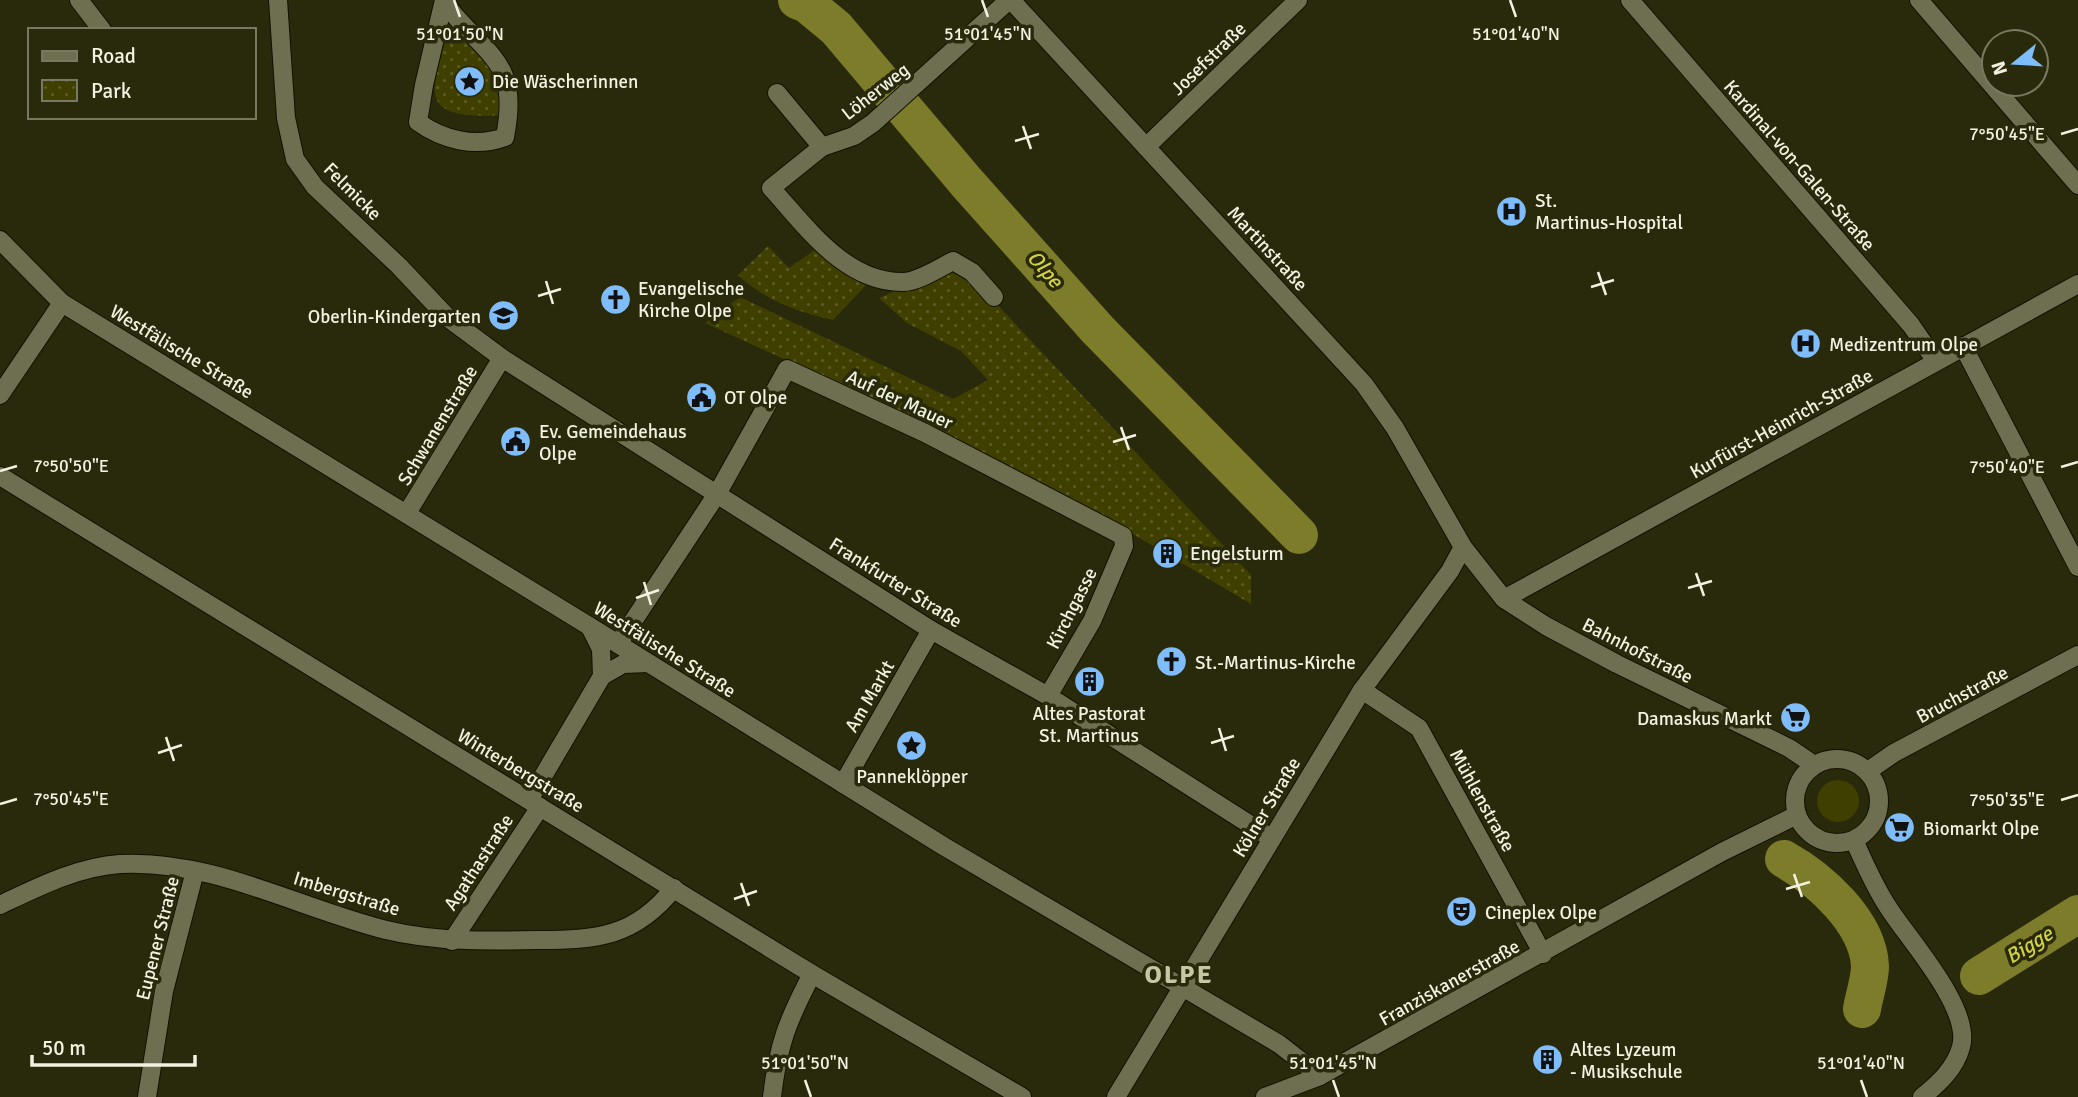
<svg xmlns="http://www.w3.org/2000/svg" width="2078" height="1097" font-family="Signika,sans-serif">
	<defs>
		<pattern id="park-dots" width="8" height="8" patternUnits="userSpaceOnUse" patternTransform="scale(1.75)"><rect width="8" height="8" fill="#3f3f00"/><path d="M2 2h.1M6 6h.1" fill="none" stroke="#5b5b25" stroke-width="1.8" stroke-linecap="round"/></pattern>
	</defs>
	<rect width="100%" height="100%" fill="#29290c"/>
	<circle fill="#3f3f00" cx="1838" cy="801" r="21"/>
	<g fill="url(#park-dots)">
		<path d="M449,14L502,74L504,115C396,122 446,75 449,14Z"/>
		<path d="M768,246L789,268L816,249L869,282L833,320C797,312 765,300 738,275Z"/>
		<polygon points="953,265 990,297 1251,575 1251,604 1121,527 942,431 705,323 740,297 953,399 988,380 961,351 907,323 879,298"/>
	</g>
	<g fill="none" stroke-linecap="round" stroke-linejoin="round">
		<g stroke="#7c7c2a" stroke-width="38">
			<polyline points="797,0 807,4 836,28 967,183 1098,330 1299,535"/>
			<path d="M1784,859C1820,879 1868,922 1870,966C1870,980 1864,996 1862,1009"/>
			<polyline points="1979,976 2078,914"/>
		</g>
		<defs>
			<g id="street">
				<polyline points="79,0 102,30"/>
				<polyline points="278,0 286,118 295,159 315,187 399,266 448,318 502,358 931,630 1048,696 1271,838"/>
				<path d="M444,0L424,85L418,122C443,140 475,148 505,137C519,64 492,60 450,10L446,0"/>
				<polyline points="1630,0 1911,325 1935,360"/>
				<polyline points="1919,0 2078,185"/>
				<path d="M777,93L822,147L771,188C806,226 845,283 903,282C918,282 939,268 953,261L972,272L994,297"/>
				<polyline points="822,147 854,136 873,123 1009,0"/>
				<polyline points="1146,147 1298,0"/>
				<polyline points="1963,346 2078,567"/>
				<polyline points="0,395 62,303"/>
				<polyline points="0,476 812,974 1022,1097"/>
				<polyline points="407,513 502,358"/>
				<polyline points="1504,599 2078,284"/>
				<polyline points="589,626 945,847 1279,1044 1320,1076"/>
				<polyline points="618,644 717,494 787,369 925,433 1123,536 1124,546 1092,621 1048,696"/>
				<polyline points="602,676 623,664 648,663"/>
				<polyline points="1362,690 1419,728 1543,954"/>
				<polyline points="843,784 931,630"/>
				<polyline points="529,800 602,676 601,649 591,629"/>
				<path d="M1854,840C1864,862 1874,886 1888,907C1908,939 1972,1008 1961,1047C1955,1069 1938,1084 1922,1097"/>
				<path d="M0,905C38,887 77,867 120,864C212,859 298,908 386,930C436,942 487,941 538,940C597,940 635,937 674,888"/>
				<polyline points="452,941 540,807"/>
				<polyline points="147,1097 164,991 195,871"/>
				<path d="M772,1097C778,1044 788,1020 812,974"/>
				<polyline points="1116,1097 1362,690 1450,571 1463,547"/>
			</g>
			<g id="secondary">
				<polyline points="1011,0 1364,384 1395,428 1463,547 1504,599 1546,626 1617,664 1789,748 1814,765"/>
				<polyline points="0,240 62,303 589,626"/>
				<circle cx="1837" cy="801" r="42"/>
				<polyline points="1868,771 1894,753 2078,655"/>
				<polyline points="1265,1097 1320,1076 1722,852 1797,815"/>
			</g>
		</defs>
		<use href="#street" stroke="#121100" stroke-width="20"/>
		<use href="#secondary" stroke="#121100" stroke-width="20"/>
		<use href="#street" stroke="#6e6f50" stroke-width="18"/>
		<use href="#secondary" stroke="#6e6f50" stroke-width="18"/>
	</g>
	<path fill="none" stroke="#f1f2e0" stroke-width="2.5" d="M454,0L460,17M982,0L988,17M1510,0L1516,17M1023,126L1031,149M2061,134L2078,129M1015,141L1039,134M1598,272L1606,295M546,281L553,304M1591,287L1614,280M538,296L561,289M1121,427L1129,450M1113,442L1136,435M2061,467L2078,462M0,471L17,466M1696,573L1704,596M644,582L651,605M1688,588L1712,581M636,598L659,590M1219,728L1226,751M166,737L174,761M1211,743L1234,736M158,753L182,745M2061,800L2078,795M0,804L17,799M1794,874L1802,897M741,883L749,906M1786,889L1810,882M734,899L757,891M805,1080L811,1097M1333,1080L1339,1097M1861,1080L1867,1097"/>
	<defs>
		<symbol id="sight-disc" viewBox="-11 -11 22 22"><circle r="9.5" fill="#7fbdfa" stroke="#29290c"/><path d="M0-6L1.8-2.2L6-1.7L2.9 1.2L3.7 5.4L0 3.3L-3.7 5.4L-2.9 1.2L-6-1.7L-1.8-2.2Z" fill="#111"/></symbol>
		<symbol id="hospital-disc" viewBox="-11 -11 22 22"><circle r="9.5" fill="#7fbdfa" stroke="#29290c"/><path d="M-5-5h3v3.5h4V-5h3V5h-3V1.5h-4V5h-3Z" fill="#111"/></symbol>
		<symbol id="church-disc" viewBox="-11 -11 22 22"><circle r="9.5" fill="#7fbdfa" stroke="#29290c"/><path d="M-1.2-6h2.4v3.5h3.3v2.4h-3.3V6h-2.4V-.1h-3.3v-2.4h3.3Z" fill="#111"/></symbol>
		<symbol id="school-disc" viewBox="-11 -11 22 22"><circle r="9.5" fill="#7fbdfa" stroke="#29290c"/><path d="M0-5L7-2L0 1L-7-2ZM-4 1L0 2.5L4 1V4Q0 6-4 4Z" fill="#111"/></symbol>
		<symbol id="civic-disc" viewBox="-11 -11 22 22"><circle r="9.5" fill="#7fbdfa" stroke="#29290c"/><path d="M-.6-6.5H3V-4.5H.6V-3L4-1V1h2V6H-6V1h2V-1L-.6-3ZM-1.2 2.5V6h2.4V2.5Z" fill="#111"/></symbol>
		<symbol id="building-disc" viewBox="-11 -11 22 22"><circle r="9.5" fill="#7fbdfa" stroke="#29290c"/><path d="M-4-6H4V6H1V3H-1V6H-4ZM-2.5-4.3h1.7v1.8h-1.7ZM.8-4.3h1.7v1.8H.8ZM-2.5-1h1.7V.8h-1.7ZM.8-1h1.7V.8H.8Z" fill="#111"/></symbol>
		<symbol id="supermarket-disc" viewBox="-11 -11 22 22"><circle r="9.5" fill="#7fbdfa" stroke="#29290c"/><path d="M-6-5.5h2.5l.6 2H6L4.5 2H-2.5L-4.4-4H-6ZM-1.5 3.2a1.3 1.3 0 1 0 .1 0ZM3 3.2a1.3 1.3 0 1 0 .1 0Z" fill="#111"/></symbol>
		<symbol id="theatre-disc" viewBox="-11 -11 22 22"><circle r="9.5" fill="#7fbdfa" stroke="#29290c"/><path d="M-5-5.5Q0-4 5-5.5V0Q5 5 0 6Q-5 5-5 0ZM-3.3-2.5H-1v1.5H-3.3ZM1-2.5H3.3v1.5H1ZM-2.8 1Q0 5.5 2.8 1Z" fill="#111"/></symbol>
	</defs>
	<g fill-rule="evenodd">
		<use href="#sight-disc" x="452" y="64" width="35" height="35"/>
		<use href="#hospital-disc" x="1494" y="194" width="35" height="35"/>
		<use href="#church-disc" x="598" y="282" width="35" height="35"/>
		<use href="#school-disc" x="486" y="298" width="35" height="35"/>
		<use href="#hospital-disc" x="1788" y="326" width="35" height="35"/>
		<use href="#civic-disc" x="684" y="380" width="35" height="35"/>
		<use href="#civic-disc" x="498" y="424" width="35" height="35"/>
		<use href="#building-disc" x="1150" y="536" width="35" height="35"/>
		<use href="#church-disc" x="1154" y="644" width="35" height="35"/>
		<use href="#building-disc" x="1072" y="664" width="35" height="35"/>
		<use href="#supermarket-disc" x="1778" y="700" width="35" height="35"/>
		<use href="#sight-disc" x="894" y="728" width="35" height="35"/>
		<use href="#supermarket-disc" x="1882" y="810" width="35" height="35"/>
		<use href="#theatre-disc" x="1444" y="894" width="35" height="35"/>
		<use href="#building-disc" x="1530" y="1042" width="35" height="35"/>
	</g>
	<g text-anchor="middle" stroke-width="7" stroke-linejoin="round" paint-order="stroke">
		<g font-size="19" fill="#f1f2e0" stroke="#29290c">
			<text transform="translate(1208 58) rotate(-44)" y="7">Josefstraße</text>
			<text transform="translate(875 91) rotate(-38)" y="7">Löherweg</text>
			<text transform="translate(1800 165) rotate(49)" y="7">Kardinal-von-Galen-Straße</text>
			<text transform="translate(353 191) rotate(45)" y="7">Felmicke</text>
			<text transform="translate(1268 248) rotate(47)" y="7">Martinstraße</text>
			<text transform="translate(182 351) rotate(31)" y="7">Westfälische Straße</text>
			<text transform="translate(900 399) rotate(25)" y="7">Auf der Mauer</text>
			<text transform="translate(1781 423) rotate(-29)" y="7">Kurfürst-Heinrich-Straße</text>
			<text transform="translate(437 425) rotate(-59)" y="7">Schwanenstraße</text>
			<text transform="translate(896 582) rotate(32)" y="7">Frankfurter Straße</text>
			<text transform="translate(1071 608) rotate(-63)" y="7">Kirchgasse</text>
			<text transform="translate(665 649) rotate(32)" y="7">Westfälische Straße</text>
			<text transform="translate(1638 650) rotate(27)" y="7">Bahnhofstraße</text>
			<text transform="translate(1962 694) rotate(-28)" y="7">Bruchstraße</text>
			<text transform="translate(869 696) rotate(-60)" y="7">Am Markt</text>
			<text transform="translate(521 770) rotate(31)" y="7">Winterbergstraße</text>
			<text transform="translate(1483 800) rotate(61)" y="7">Mühlenstraße</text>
			<text transform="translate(1266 807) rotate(-59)" y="7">Kölner Straße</text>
			<text transform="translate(478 862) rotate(-57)" y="7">Agathastraße</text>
			<text transform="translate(347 893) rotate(17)" y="7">Imbergstraße</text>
			<text transform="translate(157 938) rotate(-76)" y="7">Eupener Straße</text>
			<text transform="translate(1449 982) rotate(-29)" y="7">Franziskanerstraße</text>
		</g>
		<g font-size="19" fill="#f1f2e0" stroke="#29290c" text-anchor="start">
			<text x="492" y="88">Die Wäscherinnen</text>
			<text x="1535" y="207">St.<tspan x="1535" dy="22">Martinus-Hospital</tspan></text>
			<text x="638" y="295">Evangelische<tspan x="638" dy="22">Kirche Olpe</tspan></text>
			<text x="481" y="323" text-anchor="end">Oberlin-Kindergarten</text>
			<text x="1829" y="351">Medizentrum Olpe</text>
			<text x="724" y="404">OT Olpe</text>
			<text x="539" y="438">Ev. Gemeindehaus<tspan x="539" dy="22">Olpe</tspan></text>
			<text x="1190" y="560">Engelsturm</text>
			<text x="1195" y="669">St.-Martinus-Kirche</text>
			<text x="1089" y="720" text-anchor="middle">Altes Pastorat<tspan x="1089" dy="22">St. Martinus</tspan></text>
			<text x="1772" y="725" text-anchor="end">Damaskus Markt</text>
			<text x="912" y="783" text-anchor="middle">Panneklöpper</text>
			<text x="1923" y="835">Biomarkt Olpe</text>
			<text x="1485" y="919">Cineplex Olpe</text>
			<text x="1570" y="1056">Altes Lyzeum<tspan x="1570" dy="22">- Musikschule</tspan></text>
		</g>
		<g font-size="21" font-style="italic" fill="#d2d242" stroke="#29290c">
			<text transform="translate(1045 269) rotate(49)" y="7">Olpe</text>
			<text transform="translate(2029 945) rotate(-32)" y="7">Bigge</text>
		</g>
		<g font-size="26" font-weight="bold" letter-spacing="2" fill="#c6c7a5" stroke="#29290c">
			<text x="1179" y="983">OLPE</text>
		</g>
	</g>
	<g font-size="18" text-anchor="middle" fill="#f1f2e0" stroke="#29290c" stroke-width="7" stroke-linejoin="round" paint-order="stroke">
		<text x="460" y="40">51°01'50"N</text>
		<text x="988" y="40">51°01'45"N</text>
		<text x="1516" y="40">51°01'40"N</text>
		<text x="2007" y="140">7°50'45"E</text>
		<text x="71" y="472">7°50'50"E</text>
		<text x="2007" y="473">7°50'40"E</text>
		<text x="71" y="805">7°50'45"E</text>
		<text x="2007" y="806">7°50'35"E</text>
		<text x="805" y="1069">51°01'50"N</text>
		<text x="1333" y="1069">51°01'45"N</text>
		<text x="1861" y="1069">51°01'40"N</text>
	</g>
	<rect x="28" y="28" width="228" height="91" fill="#29290c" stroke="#797961" stroke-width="2"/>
	<rect x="42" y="51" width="35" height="10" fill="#6e6f50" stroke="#797961" stroke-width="2"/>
	<text x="91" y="63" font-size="21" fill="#f1f2e0">Road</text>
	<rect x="42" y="80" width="35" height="21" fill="url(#park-dots)" stroke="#797961" stroke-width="2"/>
	<text x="91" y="98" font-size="21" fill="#f1f2e0">Park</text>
	<g transform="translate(2015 63) rotate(252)"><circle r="33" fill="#29290c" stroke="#797961" stroke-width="2"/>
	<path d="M0-5L12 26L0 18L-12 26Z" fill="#7fbdfa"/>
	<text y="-10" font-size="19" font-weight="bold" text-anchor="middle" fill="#f1f2e0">N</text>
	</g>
	<path d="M32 1055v10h163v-10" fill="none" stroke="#f1f2e0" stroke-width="3.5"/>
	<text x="42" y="1055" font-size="21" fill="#f1f2e0" stroke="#29290c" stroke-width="5" paint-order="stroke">50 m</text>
</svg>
